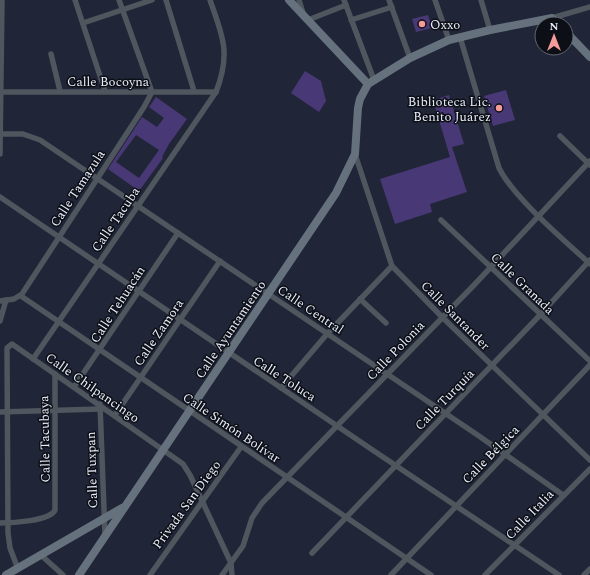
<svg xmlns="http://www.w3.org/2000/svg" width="590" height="575" font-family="Spectral,serif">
	<rect width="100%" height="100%" fill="#202537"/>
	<g fill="#483976" fill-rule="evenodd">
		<polygon points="428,15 432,28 416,32 412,19"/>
		<polygon points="305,71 321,81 326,101 319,112 291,93"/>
		<polygon points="506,90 515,120 493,126 484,96"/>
		<polygon points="449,95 464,144 452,147 467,192 430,204 432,212 395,224 380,179 450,157 433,100"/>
		<path d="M156,97L187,119L169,144L162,157L163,158L139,191L108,169L142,117L157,127L164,118L149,107ZM136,135L159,150L139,178L116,162Z"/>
	</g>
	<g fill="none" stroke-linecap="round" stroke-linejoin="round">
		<g stroke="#4f565d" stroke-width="5.5">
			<polyline points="75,0 105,91"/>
			<polyline points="166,0 194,91"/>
			<polyline points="299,0 303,13"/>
			<polyline points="344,0 374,80"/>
			<polyline points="389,0 410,58"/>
			<polyline points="435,0 449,40"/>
			<polyline points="481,0 490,30"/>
			<polyline points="552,18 590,7"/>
			<polyline points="308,20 346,5"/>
			<polyline points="351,20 392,7"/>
			<polyline points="83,23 152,0"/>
			<path d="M460,37L499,168C514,198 564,240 590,264"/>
			<polyline points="51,54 60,91"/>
			<polyline points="0,92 216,92"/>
			<polyline points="1,134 23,134 40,140 479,436 563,495"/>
			<polyline points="560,136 590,165"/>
			<polyline points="0,154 2,0"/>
			<polyline points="355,154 392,266 442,317 590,460"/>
			<path d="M0,197C185,324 372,450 559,575"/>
			<polyline points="441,220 590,361"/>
			<polyline points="21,296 431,575"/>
			<polyline points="360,299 386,323"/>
			<polyline points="0,301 14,299 22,294 144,107 152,92 119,0"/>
			<polyline points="0,321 6,300"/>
			<path d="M33,359L216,92C231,53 223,37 210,0"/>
			<polyline points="74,387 178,233"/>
			<polyline points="281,388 327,334 392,266"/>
			<polyline points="100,404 105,535"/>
			<polyline points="0,412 100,409"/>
			<polyline points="115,415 220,261"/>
			<path d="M0,523C12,523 50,521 55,510V374"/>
			<polyline points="312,553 540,315 590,260"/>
			<polyline points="42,556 63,575"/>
			<polyline points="18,569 10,548 8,533 7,348 12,344 183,464 190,475 231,563 232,575"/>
			<polyline points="150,575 241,447"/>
			<polyline points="222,575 243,546 252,518 262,503 475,284 590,161"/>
			<polyline points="391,575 590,365"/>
			<polyline points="485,575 590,469"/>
			<polyline points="584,575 590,569"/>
		</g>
		<g stroke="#65717c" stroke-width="8">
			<polyline points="289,0 368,84"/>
			<polyline points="566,32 590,57"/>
			<polyline points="6,575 122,508"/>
			<polyline points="79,575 336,193 355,154 358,108 360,99 368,84 410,58 449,40 490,30 552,18 558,24"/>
		</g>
	</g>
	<g fill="#f59b99" stroke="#0c0f16" stroke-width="1.5">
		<circle cx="422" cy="24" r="4"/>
		<circle cx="499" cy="108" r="4"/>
	</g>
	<g text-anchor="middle" stroke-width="3" stroke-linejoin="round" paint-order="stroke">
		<g font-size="13" fill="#e9edf9" stroke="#0c0f16" text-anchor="start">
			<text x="430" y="29">Oxxo</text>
			<text x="491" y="106" text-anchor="end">Biblioteca Lic.<tspan x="491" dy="15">Benito Juárez</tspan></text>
		</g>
		<g font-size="13" fill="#e9edf9" stroke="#0c0f16">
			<text x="108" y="86">Calle Bocoyna</text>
			<text transform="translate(77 188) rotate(-57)" y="5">Calle Tamazula</text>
			<text transform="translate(115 219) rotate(-56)" y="5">Calle Tacuba</text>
			<text transform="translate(523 283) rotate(44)" y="5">Calle Granada</text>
			<text transform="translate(117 304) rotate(-57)" y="5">Calle Tehuacán</text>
			<text transform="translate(311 309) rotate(34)" y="5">Calle Central</text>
			<text transform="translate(456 315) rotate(45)" y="5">Calle Santander</text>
			<text transform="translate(230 329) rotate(-56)" y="5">Calle Ayuntamiento</text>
			<text transform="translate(158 332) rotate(-56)" y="5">Calle Zamora</text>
			<text transform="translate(395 350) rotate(-46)" y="5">Calle Polonia</text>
			<text transform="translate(285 378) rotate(33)" y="5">Calle Toluca</text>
			<text transform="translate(93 387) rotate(35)" y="5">Calle Chilpancingo</text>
			<text transform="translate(444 399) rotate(-46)" y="5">Calle Turquía</text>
			<text transform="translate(232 427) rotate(34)" y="5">Calle Simón Bolívar</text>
			<text transform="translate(44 439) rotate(-91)" y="5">Calle Tacubaya</text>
			<text transform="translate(490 454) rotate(-46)" y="5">Calle Bélgica</text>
			<text transform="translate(91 470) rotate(-92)" y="5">Calle Tuxpan</text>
			<text transform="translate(186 504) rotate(-54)" y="5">Privada San Diego</text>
			<text transform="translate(529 514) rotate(-46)" y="5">Calle Italia</text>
		</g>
	</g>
	<g transform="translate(554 36)"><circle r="19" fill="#0c0f16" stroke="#646871"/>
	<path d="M0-3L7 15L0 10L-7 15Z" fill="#f59b99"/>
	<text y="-6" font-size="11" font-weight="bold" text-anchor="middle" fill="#e9edf9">N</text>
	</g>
</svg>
